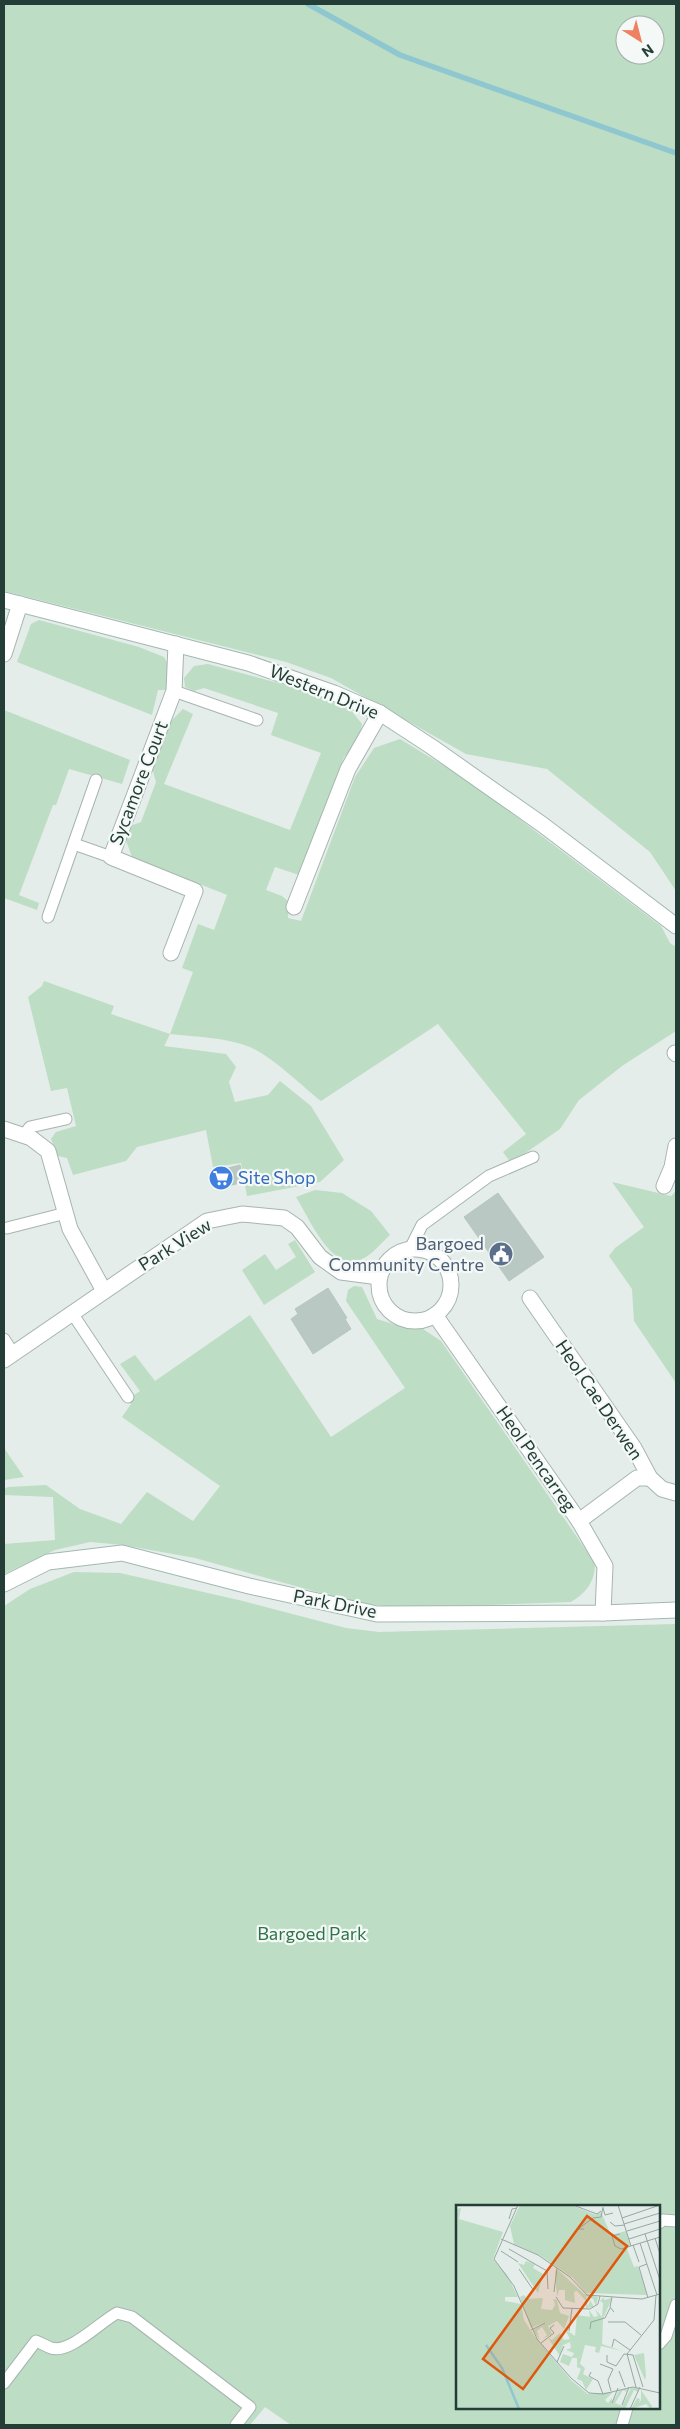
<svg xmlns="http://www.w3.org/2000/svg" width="680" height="2429" font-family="Commissioner,sans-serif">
	<rect width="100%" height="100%" fill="#e4ede9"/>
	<g fill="#bdddc5" fill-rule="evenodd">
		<path d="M4,4H676V891L650,852L547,769L466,754L331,678L286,662L4,591ZM625,25H655V55H625Z"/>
		<polygon points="39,620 139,647 164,657 171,670 166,690 158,690 152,715 17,662 31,624"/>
		<path d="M208,664L304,690L350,709L362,724L359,743L344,757L299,875L275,867L266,890L282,896L289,902L288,918L301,921L355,777L374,748L400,739L469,781L661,926L670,943L676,947V1031L622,1066L579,1100L560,1129L511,1163L503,1152L526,1134L438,1024L321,1101C301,1085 273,1057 250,1047C225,1037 196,1037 170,1034L164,1046L226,1054L236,1067L229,1082L235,1102L268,1095L280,1081L311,1106L344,1160L320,1182L247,1196L241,1163L213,1167L206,1130L137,1147L126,1161L73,1175L67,1158L58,1156L51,1139L56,1132L76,1126L67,1088L51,1091L28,997L42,986L44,981L114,1006L111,1014L170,1034L193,972L182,968L198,924L214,930L227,895L132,857L125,838L130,826L141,822L156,782L152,768L170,722L183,709L193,714L164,784L290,830L321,753L271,735L278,713L204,688L194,691L185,687L184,678L194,666Z"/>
		<polygon points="4,710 130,760 122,784 69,769 56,805 53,805 19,895 39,903 37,910 4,898"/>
		<polygon points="612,1182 671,1196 676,1191 676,1383 634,1321 632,1289 609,1256 615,1248 644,1227"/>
		<path d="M315,1190L342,1193L371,1211L390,1235C382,1242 371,1256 360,1260C330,1271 309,1217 296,1197Z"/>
		<polygon points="295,1240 315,1272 264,1305 242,1270 265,1254 276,1270 296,1257 288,1244"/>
		<path d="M354,1286L362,1287L377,1319L409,1329H423L441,1341L595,1563C595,1582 586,1593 571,1602L401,1608L353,1602L195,1558L123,1545L90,1542L55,1550L4,1574V1544L55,1540L53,1497L4,1495V1489L8,1487L46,1485L80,1509L121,1524L147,1492L193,1521L220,1486L122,1417L131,1404V1397L140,1391L120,1364L135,1355L155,1381L250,1315L331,1437L405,1388L346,1301L348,1290Z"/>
		<polygon points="4,1448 24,1477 4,1480"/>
		<path d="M74,1572L120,1573L243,1601L346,1628L379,1632L676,1624V2425H291L265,2407L250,2425H4V1606L30,1589ZM458,2206H659V2408H458Z"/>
	</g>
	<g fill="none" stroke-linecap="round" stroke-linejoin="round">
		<polyline stroke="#8ec7d0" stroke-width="5.5" points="308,4 400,55 676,153"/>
	</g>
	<g fill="#b9c8c2" stroke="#b6c7c0">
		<polygon points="240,1165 244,1182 220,1188 216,1171"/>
		<polygon points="498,1193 544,1257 509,1281 464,1217"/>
		<polygon points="328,1288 347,1318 345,1319 351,1329 313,1354 291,1319 298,1314 295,1309"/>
	</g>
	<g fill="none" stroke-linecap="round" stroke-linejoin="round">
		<defs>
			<g id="lane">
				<polyline points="174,691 257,720"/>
				<polyline points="74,844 111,857"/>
				<polyline points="48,917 96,780"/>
				<polyline points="24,1135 30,1127 66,1119"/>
				<polyline points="7,1228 66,1213"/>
				<polyline points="410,1249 422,1225 489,1176 533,1157"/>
				<polyline points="72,1313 128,1397"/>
				<polyline points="4,1339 13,1353"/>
				<polyline points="659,2223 663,2220 676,2221"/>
				<polyline points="659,2344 666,2336 676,2305"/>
				<path d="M4,2383L36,2341C41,2343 46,2346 51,2348C70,2354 100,2322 117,2313L132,2317L250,2407L236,2425"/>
				<polyline points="622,2425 627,2408"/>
			</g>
			<g id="street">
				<polyline points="4,654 20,604"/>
				<polyline points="294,907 348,769 380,713"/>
				<polyline points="171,953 195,891 111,857 174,691 176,644"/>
				<polyline points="675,1053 676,1054"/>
				<polyline points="4,1129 31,1138 48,1151 70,1229 104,1291"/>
				<polyline points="664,1186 672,1167 676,1146"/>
				<circle cx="415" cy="1285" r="36"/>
				<polyline points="530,1298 634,1448 650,1478 662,1489 676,1493"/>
				<polyline points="435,1315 579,1521 605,1566 603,1613"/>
				<polyline points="4,1360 207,1221 242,1214 284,1218 297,1227 320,1257 341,1272 379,1277"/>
				<polyline points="579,1521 637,1478 650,1478"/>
			</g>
			<g id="secondary">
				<polyline points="4,600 248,663 334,693 380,713 432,747 543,825 676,926"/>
				<polyline points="4,1584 48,1562 122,1553 249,1586 377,1614 603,1613 676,1610"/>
			</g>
		</defs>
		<use href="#lane" stroke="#a7b5b0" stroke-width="13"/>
		<use href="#street" stroke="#a7b5b0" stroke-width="17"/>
		<use href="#secondary" stroke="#a2b9b0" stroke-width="17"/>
		<use href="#lane" stroke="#fff" stroke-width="11"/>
		<use href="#street" stroke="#fff" stroke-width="15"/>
		<use href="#secondary" stroke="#fff" stroke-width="15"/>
	</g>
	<defs>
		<symbol id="supermarket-disc" viewBox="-11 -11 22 22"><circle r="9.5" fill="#3f7fe0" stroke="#f4f9f7"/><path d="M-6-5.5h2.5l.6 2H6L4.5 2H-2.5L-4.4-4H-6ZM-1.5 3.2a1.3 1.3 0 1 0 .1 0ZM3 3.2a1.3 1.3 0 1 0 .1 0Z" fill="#fff"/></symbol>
		<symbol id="civic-disc" viewBox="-11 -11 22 22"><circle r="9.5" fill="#5c6f8a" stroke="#f4f9f7"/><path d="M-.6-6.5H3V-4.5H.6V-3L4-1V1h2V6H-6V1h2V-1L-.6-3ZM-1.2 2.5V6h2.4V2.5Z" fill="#fff"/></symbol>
	</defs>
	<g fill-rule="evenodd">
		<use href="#supermarket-disc" x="207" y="1164" width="28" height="28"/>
		<use href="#civic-disc" x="487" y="1240" width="28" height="28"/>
	</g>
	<g text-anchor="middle" stroke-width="4.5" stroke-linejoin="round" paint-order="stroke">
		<g font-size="18" fill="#243e37" stroke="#f4f9f7">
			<text transform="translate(324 692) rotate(22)" y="6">Western Drive</text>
			<text transform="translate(139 783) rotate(-69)" y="6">Sycamore Court</text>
			<text transform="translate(175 1245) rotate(-32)" y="6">Park View</text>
			<text transform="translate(599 1400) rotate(56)" y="6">Heol Cae Derwen</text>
			<text transform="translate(536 1459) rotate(55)" y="6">Heol Pencarreg</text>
			<text transform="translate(335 1604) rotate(11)" y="6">Park Drive</text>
		</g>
		<g font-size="18" fill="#366cbe" stroke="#f4f9f7" text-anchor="start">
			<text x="238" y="1184">Site Shop</text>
		</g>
		<g font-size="18" fill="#4e5e75" stroke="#f4f9f7" text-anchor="end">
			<text x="484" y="1250">Bargoed<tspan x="484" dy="21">Community Centre</tspan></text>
		</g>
		<g font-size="18" fill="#2f7448" stroke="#f4f9f7">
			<text x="312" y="1940">Bargoed Park</text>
		</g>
	</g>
	<g transform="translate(456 2205)">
		<rect width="204" height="204" fill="#e4ede9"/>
		<path d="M64,0H115L140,10L145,7L155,30L170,26L174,40L171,44L178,62L182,61L191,90L130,88L117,73L85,51L58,39L54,21ZM5,3L3,14L47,27L37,54L51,70L62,92H49V96L65,99L68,115L79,132L116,176L132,189L157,187L149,195L152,198L156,193V198L163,186L170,183L171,187L167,185L159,198L166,201L175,183H182V187L178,185L169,204H0V4ZM70,56L79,59L77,63L87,69L82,88L62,58L68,60ZM102,65L128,89L142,92L140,101L137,94L130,91L132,102L134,95L138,102L130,103L129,95L121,86L118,87L119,98L109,95V85H103L101,92L99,66ZM68,90L71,94L87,93L85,104L96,105L99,100L97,94L101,95L104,108L113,111L108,124L101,116L92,121L96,129L87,134L91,130L86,122L81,126L84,136L77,125L89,117L75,123L64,92ZM148,92V95L156,93L147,114L146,139L166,146L145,141L143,148L139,147L140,142L129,140L124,159L129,163L127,169L137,174L130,185L126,176L121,174L125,164L121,162V153H116L113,161L104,157L107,149L116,152L118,148L110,145L115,143L114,137L107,140L104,151L92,133L96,135L104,128L108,135L114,134L109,124L119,131L121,110L134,112L133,105L138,112L142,111L139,104L146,112L147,98L144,96ZM188,148L190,171L189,175L178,150ZM185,185L196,201L195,204L190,199L175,204L181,193L184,194L183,198L185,195Z" fill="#bdddc5"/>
		<path fill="none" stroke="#8ec7d0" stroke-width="2.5" d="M30,140L46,163L63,204"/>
		<path fill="none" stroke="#97a7a2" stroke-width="1" d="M62,0L38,54L58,81L81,134L115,173L133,188L147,189L177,182L204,188M117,0L141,9L145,6M162,0L175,41M147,3L149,10L157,8M166,13L204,0M53,14L56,4L61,3M154,17L159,21L169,20M168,19L204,8M128,24H122L137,13L145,12L147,2M171,26L204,16M164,29L156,31L159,41L165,44L204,32M189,29L204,75M199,33L204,49M45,34L82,50L114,72L131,90L186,94L204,89M173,34L204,24M184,38L201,90M177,40L183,57M53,44L91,66L92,84M45,46L62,57M191,59L183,62L192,93M63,64L78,86M98,87L101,63M100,92L107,103L134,104L142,99L144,91M156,92L154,102L158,107M152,117H169L185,130M134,124L135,117L149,113L154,103M75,125L89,118M113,126L116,103M85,138L98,128L94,123L98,120M156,142L158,134L174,145M151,150V157L160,161L168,149L177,150L187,182M101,157L108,141M144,159L157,164L152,175L155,186M163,166L169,182M135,167L133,171L142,176L147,189M180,182L171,149L198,115L200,90M156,198L162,183M166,200L173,182M174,204L184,182"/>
		<path fill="#de580e" fill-opacity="0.15" stroke="#de580e" stroke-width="2.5" d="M131,11L171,41L67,184L27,154Z"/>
		<rect width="204" height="204" fill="none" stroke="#243e37" stroke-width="2.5"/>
	</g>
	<rect width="680" height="2429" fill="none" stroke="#243e37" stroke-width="10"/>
	<g transform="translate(640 40) rotate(144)"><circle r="24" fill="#f4f9f7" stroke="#a1aeaa"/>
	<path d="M0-4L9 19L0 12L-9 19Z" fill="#ee8161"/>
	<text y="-8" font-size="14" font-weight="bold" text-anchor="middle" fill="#243e37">N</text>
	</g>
</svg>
